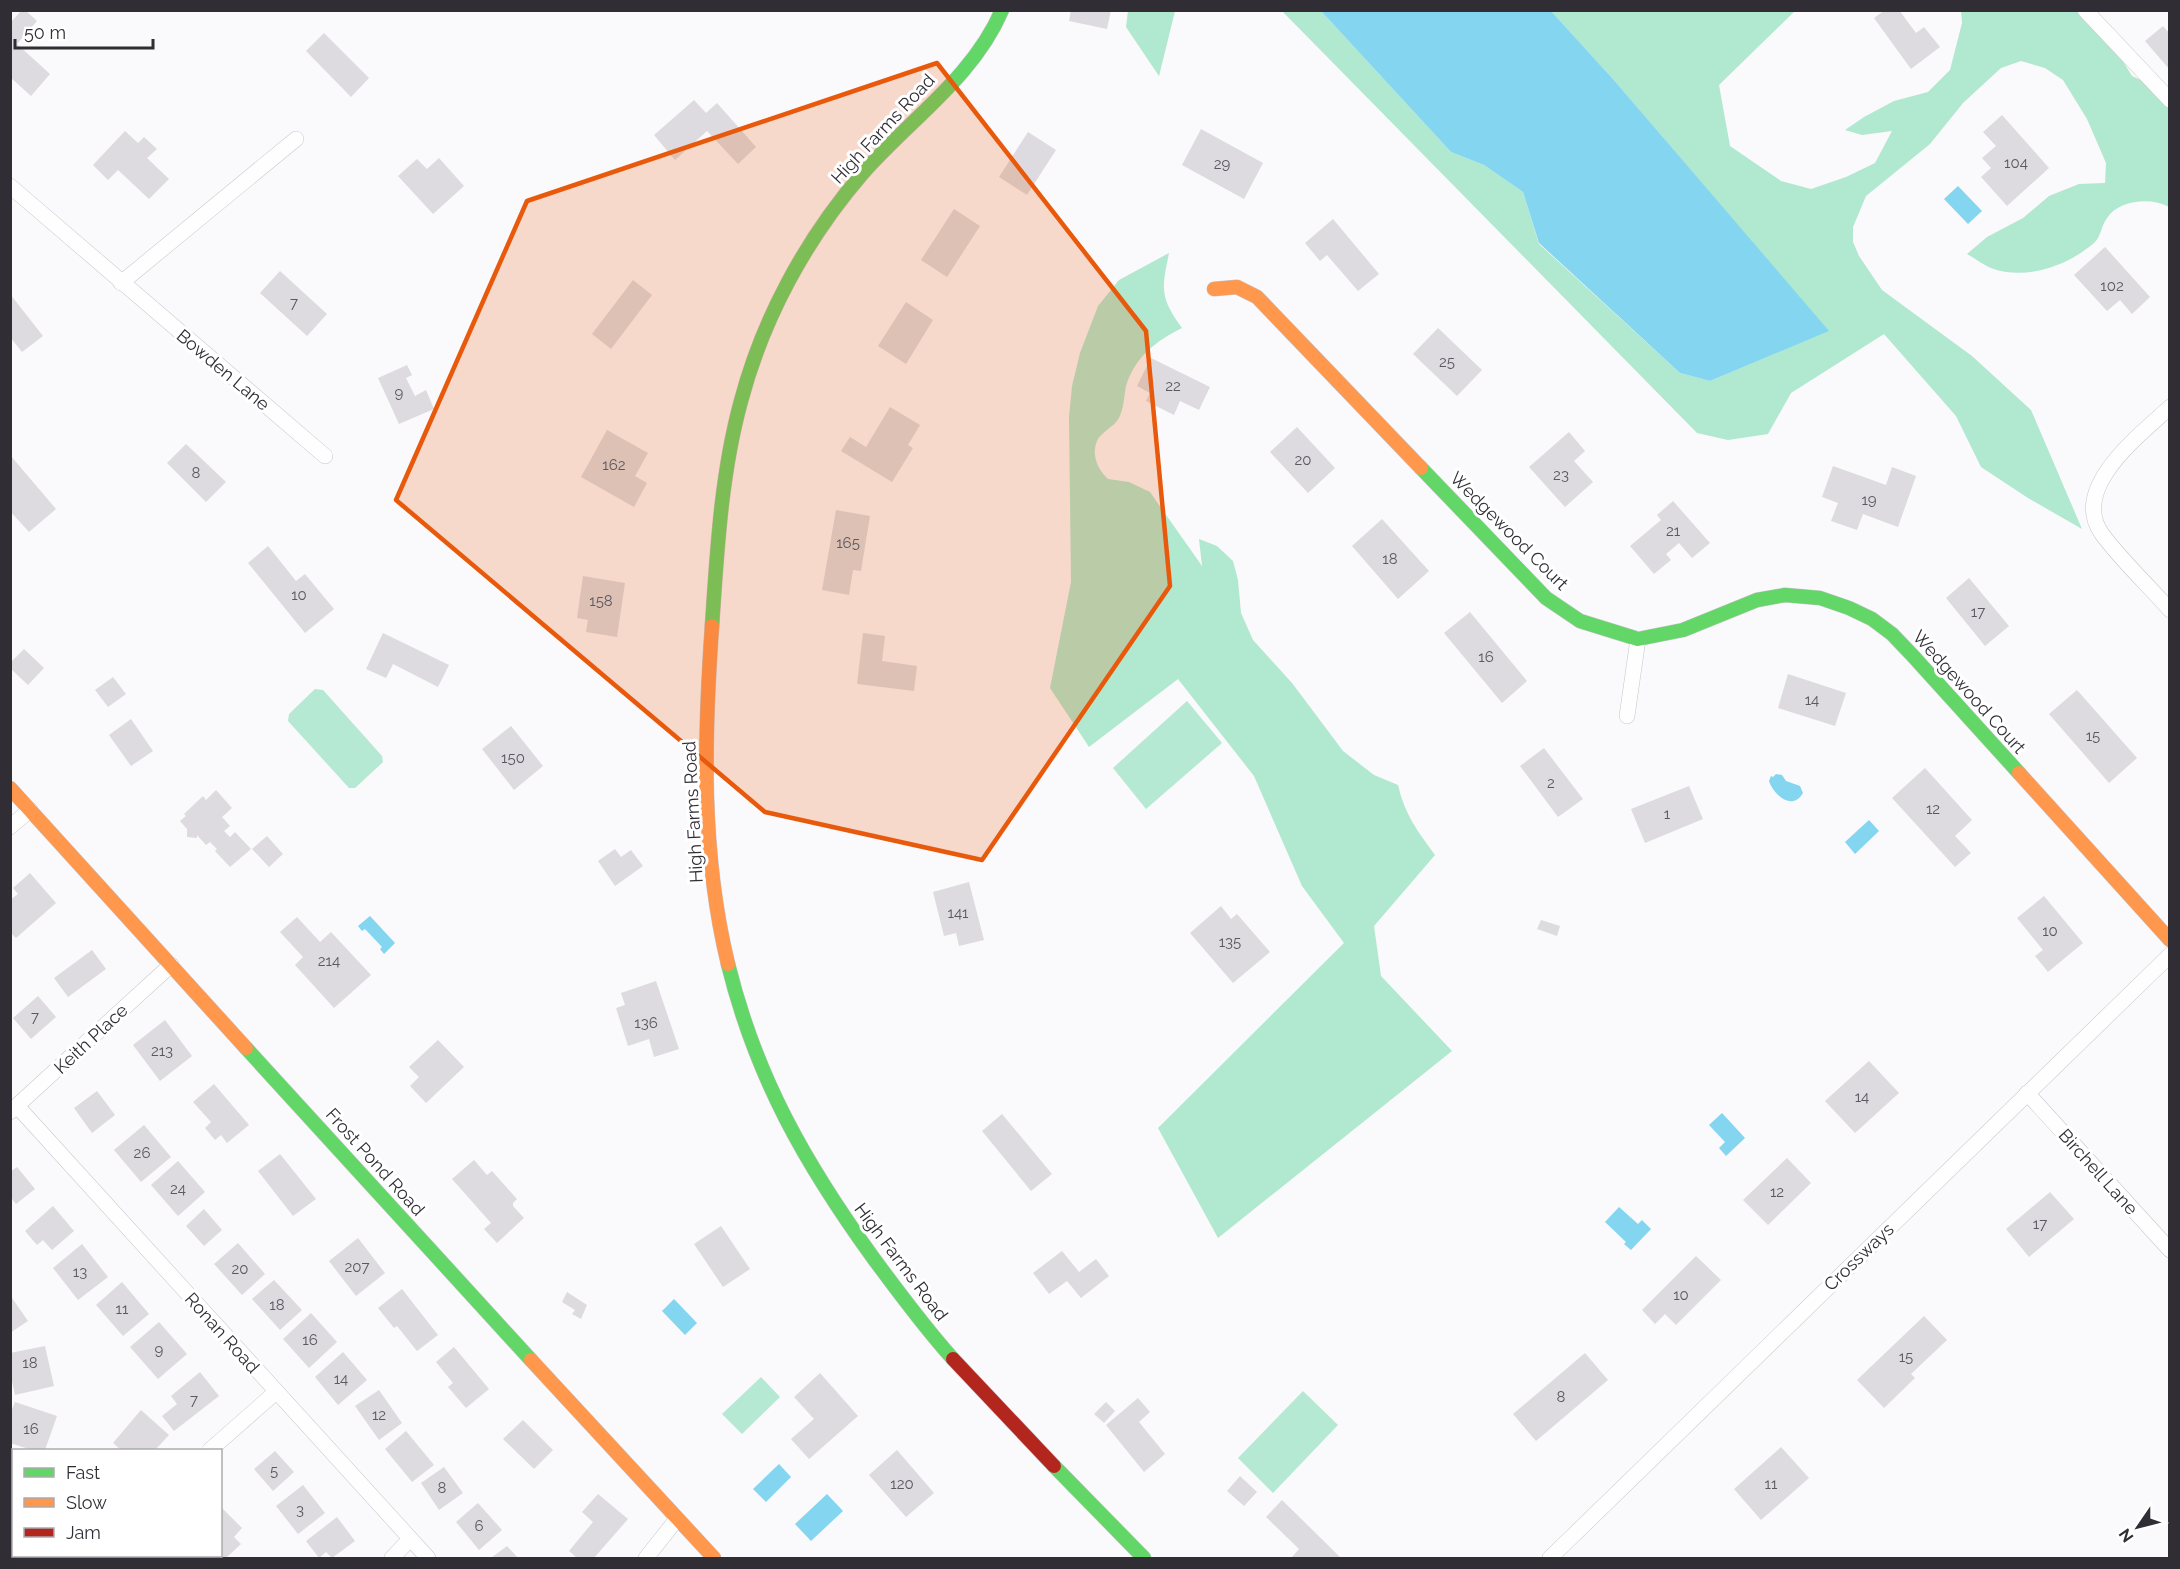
<svg xmlns="http://www.w3.org/2000/svg" width="2180" height="1569" font-family="Raleway,sans-serif">
	<rect width="100%" height="100%" fill="#faf9fb"/>
	<g fill="#b5e9d3">
		<polygon points="315,689 323,690 382,756 383,762 355,788 349,788 288,721 289,714"/>
		<polygon points="1187,701 1222,743 1146,809 1113,768"/>
		<polygon points="761,1377 780,1397 742,1434 722,1414"/>
		<polygon points="1303,1391 1338,1425 1273,1493 1238,1458"/>
	</g>
	<g fill="#b0e8d0">
		<polygon points="1128,11 1175,11 1159,76 1126,27"/>
		<path d="M1282,11H1321L1451,152L1484,165L1523,192L1539,244L1680,373L1710,381L1828,331L1613,79L1551,11H1795L1719,85L1730,146L1781,181L1811,189L1846,177L1875,163L1892,131L1862,135L1845,130L1864,117L1894,101L1928,92L1950,70L1962,23L1961,11H2092L2132,76L2169,93V207C2151,197 2119,200 2107,218C2101,226 2101,237 2094,243C2067,266 2026,281 1991,268C1983,265 1975,258 1967,254L1987,237L2023,218L2049,196L2079,184L2105,183L2106,163L2087,119L2063,80L2045,68L2021,61L2001,68L1963,103L1930,144L1866,196L1853,227V242L1859,256L1882,290L1972,356L2031,410L2082,529L2028,498L1981,467L1956,416L1884,334L1791,393L1768,434L1728,440L1697,433Z"/>
		<path d="M1169,253C1162,288 1159,297 1182,328C1156,341 1135,357 1126,386C1124,397 1124,407 1119,418C1114,427 1101,432 1097,441C1091,455 1098,470 1108,479L1129,482L1150,492L1202,566L1199,539L1217,546L1233,561L1238,580L1241,613L1253,640L1292,683L1343,751L1374,775L1398,785C1404,813 1418,832 1435,855L1374,926L1381,976L1452,1051L1218,1238L1158,1128L1344,943L1302,886L1254,776L1178,679L1089,747L1050,688L1071,582L1069,417L1072,386L1080,353L1098,306L1119,280Z"/>
	</g>
	<g fill="#84d5f0">
		<polygon points="1321,11 1551,11 1613,79 1829,331 1710,381 1680,373 1539,243 1523,192 1484,165 1451,152"/>
		<polygon points="1958,186 1982,211 1968,224 1944,199"/>
		<path d="M1776,774L1782,775L1786,781L1800,786L1803,793C1792,812 1773,794 1769,781L1771,776L1773,777Z"/>
		<polygon points="1869,820 1879,831 1855,854 1845,842"/>
		<polygon points="370,916 395,943 384,954 380,949 382,947 365,929 362,931 358,926"/>
		<polygon points="1722,1113 1745,1138 1726,1156 1719,1148 1725,1142 1709,1125"/>
		<polygon points="1619,1207 1638,1224 1642,1220 1651,1229 1631,1250 1624,1244 1626,1242 1605,1222"/>
		<polygon points="674,1299 697,1323 685,1335 662,1311"/>
		<polygon points="779,1464 791,1477 766,1502 753,1489"/>
		<polygon points="827,1494 843,1511 811,1541 795,1524"/>
	</g>
	<g fill="#dddbe0">
		<polygon points="22,10 25,10 37,21 17,44 50,74 31,96 10,77 10,23"/>
		<polygon points="1071,10 1111,10 1107,29 1069,21"/>
		<polygon points="1885,10 1899,10 1916,33 1924,27 1940,47 1911,69 1874,18"/>
		<polygon points="2163,26 2170,34 2170,70 2145,41"/>
		<polygon points="324,33 369,78 351,97 306,51"/>
		<polygon points="694,100 706,113 717,103 756,147 738,164 707,131 675,160 654,135"/>
		<polygon points="2002,115 2049,168 2007,206 1981,177 1991,168 1982,158 1996,146 1983,132"/>
		<polygon points="1201,129 1263,163 1244,199 1182,165"/>
		<polygon points="125,131 138,143 144,137 157,149 147,158 169,179 149,199 118,170 108,180 93,165"/>
		<polygon points="1028,132 1056,150 1027,195 999,177"/>
		<polygon points="439,158 464,186 433,214 398,176 417,159 427,169"/>
		<polygon points="954,209 980,226 947,277 921,260"/>
		<polygon points="1333,219 1379,274 1358,291 1327,255 1320,261 1305,243"/>
		<polygon points="2105,247 2150,297 2132,314 2120,300 2107,311 2074,275"/>
		<polygon points="280,271 327,314 307,336 260,293"/>
		<polygon points="633,280 652,295 611,349 592,334"/>
		<polygon points="10,294 43,336 22,352 10,337"/>
		<polygon points="906,302 933,320 906,364 878,346"/>
		<polygon points="1438,328 1482,370 1457,396 1413,354"/>
		<polygon points="1151,358 1210,387 1199,410 1180,401 1174,415 1146,401 1150,393 1137,386"/>
		<polygon points="407,365 412,375 406,378 415,396 426,390 434,409 399,424 378,378"/>
		<polygon points="890,407 920,425 908,445 913,448 892,482 841,451 850,437 866,447"/>
		<polygon points="1297,427 1335,468 1308,493 1270,452"/>
		<polygon points="607,430 648,453 635,476 647,483 634,507 581,477"/>
		<polygon points="1569,432 1585,451 1574,461 1593,482 1565,507 1529,467"/>
		<polygon points="186,444 226,482 206,502 167,463"/>
		<polygon points="10,455 56,509 29,532 10,511"/>
		<polygon points="1833,466 1886,485 1892,467 1916,476 1898,527 1863,514 1857,530 1831,521 1838,503 1822,497"/>
		<polygon points="1673,501 1710,543 1692,558 1679,543 1666,554 1671,560 1654,574 1630,546 1661,520 1657,515"/>
		<polygon points="836,510 870,516 861,571 853,570 849,595 822,590"/>
		<polygon points="1382,519 1429,571 1398,599 1352,546"/>
		<polygon points="268,546 296,581 305,574 334,609 305,633 248,563"/>
		<polygon points="583,576 625,583 617,637 586,632 588,620 577,618"/>
		<polygon points="1969,578 2009,626 1985,646 1946,598"/>
		<polygon points="1470,612 1527,681 1502,703 1444,633"/>
		<polygon points="383,633 449,665 438,687 393,664 386,678 366,669"/>
		<polygon points="863,633 885,636 882,661 917,666 914,691 857,684"/>
		<polygon points="24,649 44,668 28,685 10,668 10,663"/>
		<polygon points="1788,674 1846,693 1835,726 1778,708"/>
		<polygon points="113,677 126,694 108,707 95,690"/>
		<polygon points="2077,690 2137,758 2109,783 2049,714"/>
		<polygon points="131,719 153,751 131,766 109,735"/>
		<polygon points="511,726 543,766 514,790 482,749"/>
		<polygon points="1544,748 1583,799 1558,817 1520,766"/>
		<polygon points="1925,768 1972,820 1955,836 1971,853 1955,867 1892,798"/>
		<polygon points="1689,786 1703,819 1645,843 1631,809"/>
		<polygon points="216,790 232,808 222,817 230,826 224,831 230,837 235,832 251,849 230,867 215,851 217,849 210,842 206,845 197,835 197,838 187,837 187,829 180,821 186,816 184,814 203,796 206,800"/>
		<polygon points="267,836 283,854 269,867 252,849"/>
		<polygon points="615,849 621,857 631,850 643,866 615,886 598,861"/>
		<polygon points="30,873 56,903 16,938 10,932 10,900 18,894 13,888"/>
		<polygon points="969,882 984,940 959,946 956,933 944,936 933,892"/>
		<polygon points="2044,896 2083,943 2048,972 2035,956 2043,950 2017,918"/>
		<polygon points="1221,906 1231,919 1237,914 1270,952 1233,983 1190,933"/>
		<polygon points="297,917 320,942 331,932 371,975 334,1008 295,965 303,957 280,932"/>
		<polygon points="1541,920 1560,926 1557,936 1537,929"/>
		<polygon points="92,950 106,969 68,997 54,978"/>
		<polygon points="656,981 679,1049 654,1057 649,1039 628,1046 616,1008 625,1005 621,993"/>
		<polygon points="38,996 56,1017 31,1039 13,1018"/>
		<polygon points="165,1020 192,1056 160,1081 133,1045"/>
		<polygon points="438,1040 464,1067 426,1103 410,1086 419,1077 409,1067"/>
		<polygon points="1869,1061 1899,1093 1855,1133 1825,1101"/>
		<polygon points="214,1084 249,1125 227,1143 221,1135 215,1140 205,1128 211,1122 193,1102"/>
		<polygon points="97,1091 115,1115 92,1133 74,1108"/>
		<polygon points="1002,1114 1052,1174 1031,1191 982,1131"/>
		<polygon points="144,1125 171,1157 141,1182 114,1150"/>
		<polygon points="280,1154 316,1199 293,1216 258,1171"/>
		<polygon points="1787,1158 1811,1183 1768,1225 1743,1200"/>
		<polygon points="474,1160 487,1175 492,1171 517,1199 513,1203 513,1206 524,1218 497,1243 484,1229 491,1223 452,1179"/>
		<polygon points="178,1161 205,1192 178,1216 151,1185"/>
		<polygon points="17,1167 35,1189 16,1204 12,1199 10,1200 10,1172"/>
		<polygon points="2050,1192 2074,1219 2029,1257 2006,1229"/>
		<polygon points="53,1206 74,1231 52,1250 43,1240 37,1245 25,1231"/>
		<polygon points="204,1209 222,1230 204,1246 186,1226"/>
		<polygon points="721,1226 750,1269 723,1287 694,1244"/>
		<polygon points="358,1238 385,1273 356,1296 329,1261"/>
		<polygon points="238,1243 265,1274 242,1295 214,1264"/>
		<polygon points="82,1244 108,1277 78,1300 53,1268"/>
		<polygon points="1062,1251 1079,1272 1096,1259 1109,1276 1081,1298 1067,1281 1049,1294 1033,1273"/>
		<polygon points="1696,1256 1721,1280 1676,1325 1665,1314 1655,1324 1642,1310"/>
		<polygon points="274,1280 302,1310 280,1330 252,1299"/>
		<polygon points="122,1282 149,1314 123,1336 96,1305"/>
		<polygon points="402,1289 438,1335 417,1351 397,1326 394,1328 378,1308"/>
		<polygon points="567,1292 587,1305 581,1319 572,1314 575,1310 562,1302"/>
		<polygon points="10,1295 28,1321 10,1333"/>
		<polygon points="311,1313 337,1342 309,1368 283,1339"/>
		<polygon points="1924,1316 1947,1340 1911,1374 1915,1378 1884,1408 1857,1380"/>
		<polygon points="159,1322 187,1354 158,1379 130,1347"/>
		<polygon points="45,1346 54,1386 15,1395 10,1372 10,1353"/>
		<polygon points="454,1347 489,1389 466,1408 448,1387 453,1383 436,1362"/>
		<polygon points="343,1352 367,1380 338,1405 315,1377"/>
		<polygon points="1585,1353 1608,1380 1536,1441 1513,1414"/>
		<polygon points="200,1372 219,1396 174,1431 162,1416 177,1404 171,1396"/>
		<polygon points="820,1373 858,1416 809,1459 791,1439 814,1419 794,1397"/>
		<polygon points="379,1390 402,1423 379,1440 355,1406"/>
		<polygon points="1138,1398 1150,1412 1139,1422 1165,1454 1144,1472 1106,1425"/>
		<polygon points="15,1402 57,1416 45,1450 32,1450 10,1443 10,1414"/>
		<polygon points="1106,1402 1115,1411 1104,1423 1094,1414"/>
		<polygon points="141,1410 169,1435 155,1450 121,1450 113,1443"/>
		<polygon points="523,1420 553,1450 534,1469 503,1439"/>
		<polygon points="406,1431 434,1465 412,1482 385,1449"/>
		<polygon points="1781,1447 1809,1478 1761,1520 1734,1489"/>
		<polygon points="897,1450 934,1493 906,1517 869,1475"/>
		<polygon points="275,1451 294,1472 273,1491 254,1469"/>
		<polygon points="444,1467 463,1493 439,1510 421,1483"/>
		<polygon points="1240,1476 1257,1492 1244,1506 1227,1491"/>
		<polygon points="303,1485 325,1513 298,1534 276,1506"/>
		<polygon points="598,1494 628,1519 594,1558 577,1558 569,1551 593,1522 582,1512"/>
		<polygon points="1282,1500 1341,1558 1293,1558 1292,1557 1299,1549 1266,1517"/>
		<polygon points="478,1503 502,1530 479,1550 456,1522"/>
		<polygon points="222,1508 242,1528 234,1537 241,1544 226,1558 216,1558 213,1556 220,1556"/>
		<polygon points="337,1517 355,1541 332,1558 326,1552 319,1558 306,1541"/>
		<polygon points="507,1546 518,1558 491,1558"/>
		<polygon points="29,1556 64,1556 62,1558 27,1558"/>
	</g>
	<g fill="none" stroke-linecap="round" stroke-linejoin="round">
		<defs>
			<g id="street">
				<polyline points="2085,10 2170,100"/>
				<polyline points="10,186 325,456"/>
				<polyline points="121,283 296,139"/>
				<path d="M2170,407C2140,435 2069,488 2102,534C2121,560 2148,585 2170,610"/>
				<polyline points="1627,716 1638,639"/>
				<polyline points="10,827 30,810"/>
				<polyline points="2027,1093 2170,1250"/>
				<polyline points="17,1106 428,1558"/>
				<polyline points="10,1112 171,965"/>
				<polyline points="210,1450 276,1392"/>
				<polyline points="118,1558 120,1556"/>
				<polyline points="392,1558 410,1539"/>
				<polyline points="646,1558 677,1519"/>
				<polyline points="1550,1558 2170,955"/>
			</g>
			<g id="fast">
				<polyline points="1421,468 1546,598 1580,621 1638,639 1683,630 1757,600 1785,595 1820,598 1849,608 1872,619 1892,634 1913,656 2019,773"/>
				<path d="M712,626C717,551 721,474 741,401C763,318 806,239 862,174C909,120 973,78 1002,10"/>
				<path d="M728,964C756,1078 806,1165 874,1259C900,1294 924,1327 953,1359"/>
				<polyline points="246,1048 531,1360"/>
				<polyline points="1054,1466 1144,1558"/>
			</g>
			<g id="slow">
				<polyline points="1214,289 1237,287 1257,297 1421,468"/>
				<path d="M712,626C704,739 701,853 728,964"/>
				<polyline points="2019,773 2170,940"/>
				<polyline points="10,788 246,1048"/>
				<polyline points="531,1360 714,1558"/>
			</g>
			<polyline id="jam" points="953,1359 1054,1466"/>
		</defs>
		<use href="#street" stroke="#c8c6cb" stroke-width="16"/>
		<use href="#fast" stroke="#c8c6cb" stroke-width="15"/>
		<use href="#slow" stroke="#c8c6cb" stroke-width="15"/>
		<use href="#jam" stroke="#c8c6cb" stroke-width="15"/>
		<use href="#street" stroke="#fefefe" stroke-width="15"/>
		<use href="#fast" stroke="#63d668" stroke-width="14"/>
		<use href="#slow" stroke="#ff974d" stroke-width="14"/>
		<use href="#jam" stroke="#b3261e" stroke-width="14"/>
	</g>
	<path fill="#e8590c" fill-opacity="0.2" stroke="#e8590c" stroke-width="4.5" stroke-linejoin="round" d="M937,63L1146,331L1170,586L982,860L765,812L396,500L527,201Z"/>
	<g text-anchor="middle" stroke-width="6" stroke-linejoin="round" paint-order="stroke">
		<g font-size="15" fill="#5b5860">
			<text x="2016" y="168">104</text>
			<text x="1222" y="169">29</text>
			<text x="2112" y="291">102</text>
			<text x="294" y="308">7</text>
			<text x="1447" y="367">25</text>
			<text x="1173" y="391">22</text>
			<text x="399" y="398">9</text>
			<text x="1303" y="465">20</text>
			<text x="614" y="470">162</text>
			<text x="196" y="478">8</text>
			<text x="1561" y="480">23</text>
			<text x="1869" y="505">19</text>
			<text x="1673" y="536">21</text>
			<text x="848" y="548">165</text>
			<text x="1390" y="564">18</text>
			<text x="299" y="600">10</text>
			<text x="601" y="606">158</text>
			<text x="1978" y="617">17</text>
			<text x="1486" y="662">16</text>
			<text x="1812" y="705">14</text>
			<text x="2093" y="741">15</text>
			<text x="513" y="763">150</text>
			<text x="1551" y="788">2</text>
			<text x="1933" y="814">12</text>
			<text x="1667" y="819">1</text>
			<text x="958" y="918">141</text>
			<text x="2050" y="936">10</text>
			<text x="1230" y="947">135</text>
			<text x="329" y="966">214</text>
			<text x="35" y="1022">7</text>
			<text x="646" y="1028">136</text>
			<text x="162" y="1056">213</text>
			<text x="1862" y="1102">14</text>
			<text x="142" y="1158">26</text>
			<text x="178" y="1194">24</text>
			<text x="1777" y="1197">12</text>
			<text x="2040" y="1229">17</text>
			<text x="357" y="1272">207</text>
			<text x="240" y="1274">20</text>
			<text x="80" y="1277">13</text>
			<text x="1681" y="1300">10</text>
			<text x="277" y="1310">18</text>
			<text x="122" y="1314">11</text>
			<text x="310" y="1345">16</text>
			<text x="159" y="1355">9</text>
			<text x="1906" y="1362">15</text>
			<text x="30" y="1368">18</text>
			<text x="341" y="1384">14</text>
			<text x="1561" y="1402">8</text>
			<text x="194" y="1405">7</text>
			<text x="379" y="1420">12</text>
			<text x="31" y="1434">16</text>
			<text x="274" y="1476">5</text>
			<text x="902" y="1489">120</text>
			<text x="1771" y="1489">11</text>
			<text x="442" y="1493">8</text>
			<text x="300" y="1515">3</text>
			<text x="479" y="1531">6</text>
		</g>
		<g font-size="18" fill="#302d35" stroke="#fff">
			<text transform="translate(883 129) rotate(-47)" y="6">High Farms Road</text>
			<text transform="translate(223 370) rotate(40)" y="6">Bowden Lane</text>
			<text transform="translate(1509 531) rotate(45)" y="6">Wedgewood Court</text>
			<text transform="translate(1969 692) rotate(48)" y="6">Wedgewood Court</text>
			<text transform="translate(693 812) rotate(-93)" y="6">High Farms Road</text>
			<text transform="translate(91 1039) rotate(-43)" y="6">Keith Place</text>
			<text transform="translate(375 1162) rotate(48)" y="6">Frost Pond Road</text>
			<text transform="translate(2098 1172) rotate(48)" y="6">Birchell Lane</text>
			<text transform="translate(1859 1257) rotate(-44)" y="6">Crossways</text>
			<text transform="translate(901 1262) rotate(53)" y="6">High Farms Road</text>
			<text transform="translate(222 1333) rotate(48)" y="6">Ronan Road</text>
		</g>
	</g>
	<rect width="2180" height="1569" fill="none" stroke="#302d35" stroke-width="24"/>
	<rect x="12" y="1449" width="210" height="108" fill="#ffffff" stroke="#acabae" stroke-width="1.5"/>
	<rect x="24" y="1468" width="30" height="9" fill="#63d668" stroke="#acabae" stroke-width="1.5"/>
	<text x="66" y="1479" font-size="18" fill="#302d35">Fast</text>
	<rect x="24" y="1498" width="30" height="9" fill="#ff974d" stroke="#acabae" stroke-width="1.5"/>
	<text x="66" y="1509" font-size="18" fill="#302d35">Slow</text>
	<rect x="24" y="1528" width="30" height="9" fill="#b3261e" stroke="#acabae" stroke-width="1.5"/>
	<text x="66" y="1539" font-size="18" fill="#302d35">Jam</text>
	<g transform="translate(2138 1527) rotate(235)" stroke="#ffffff" stroke-width="4.5" paint-order="stroke">
	<path d="M0-4.5L10 22L0 15L-10 22Z" fill="#302d35"/>
	<text y="-9" font-size="16" font-weight="bold" text-anchor="middle" fill="#302d35">N</text>
	</g>
	<path d="M15 39v9h138v-9" fill="none" stroke="#302d35" stroke-width="3"/>
	<text x="24" y="39" font-size="18" fill="#302d35" stroke="#ffffff" stroke-width="4.5" paint-order="stroke">50 m</text>
</svg>
